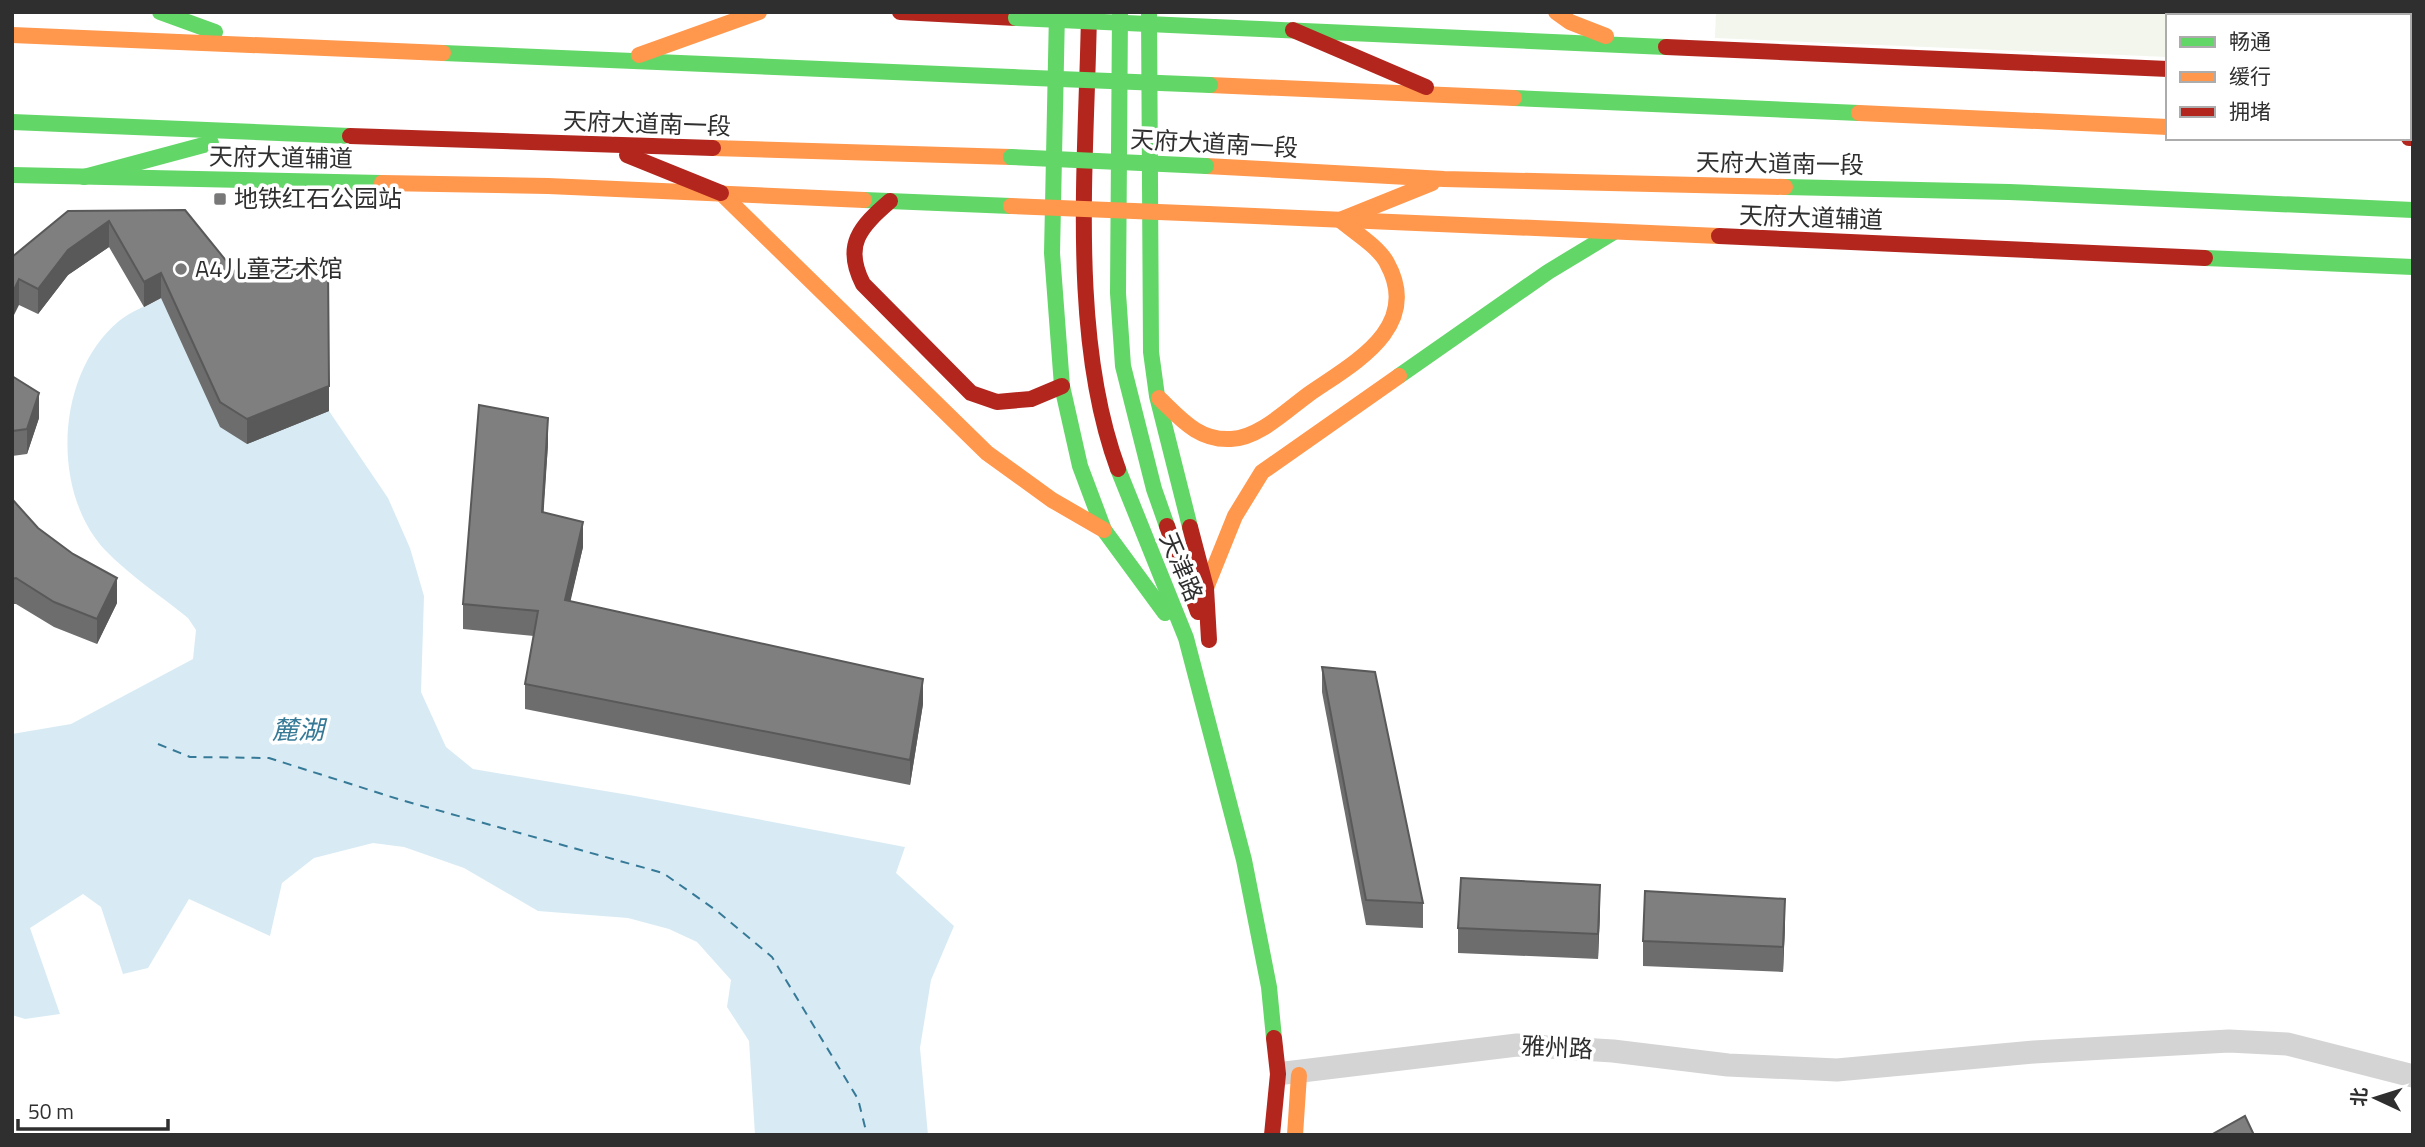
<svg xmlns="http://www.w3.org/2000/svg" width="2425" height="1147" font-family="'Titillium Web','Noto Sans SC',sans-serif">
	<rect width="100%" height="100%" fill="#fff"/>
	<polygon fill="#f2f6ec" points="1716,12 2413,12 2413,68 2409,67 2409,16 2168,16 2168,57 1715,38"/>
	<path fill="#d8ebf4" d="M161,298L329,411L388,498L410,548L424,596L421,692L446,747L473,769L635,796L905,847L896,873L954,926L931,980L920,1048L928,1135H755L749,1041L727,1007L731,980L697,942L669,929L628,918L538,911L464,868L404,847L373,843L314,858L282,883L270,936L189,899L148,968L123,974L101,907L83,894L30,928L60,1014L25,1019L12,1015V734L71,724L193,659L196,630L188,618C161,596 129,575 105,550C50,491 56,373 119,321C130,312 148,305 161,298Z"/>
	<g fill="none" stroke-linecap="round" stroke-linejoin="round">
		<polyline stroke="#367a98" stroke-width="2" stroke-dasharray="9 7" stroke-linecap="butt" points="158,744 190,757 269,758 401,800 663,873 717,911 772,957 858,1099 867,1135"/>
		<polyline stroke="#d4d4d4" stroke-width="23" points="1285,1073 1517,1045 1613,1051 1728,1065 1837,1070 2034,1052 2229,1041 2287,1044 2413,1076"/>
		<g stroke="#63d668" stroke-width="16">
			<polyline points="160,12 215,32"/>
			<polyline points="1057,12 1052,253 1062,386 1080,466 1104,530 1165,613"/>
			<polyline points="1120,12 1118,293 1123,366 1154,489 1167,526"/>
			<polyline points="1149,12 1151,352 1157,396 1190,527"/>
			<polyline points="1214,27 1666,47"/>
			<polyline points="443,53 1012,77"/>
			<polyline points="1514,98 1859,113"/>
			<polyline points="12,122 350,136"/>
			<polyline points="12,175 382,183"/>
			<polyline points="84,177 211,143"/>
			<polyline points="1785,187 2009,192 2413,210"/>
			<polyline points="864,200 1011,206"/>
			<polyline points="2205,258 2413,267"/>
			<polyline points="1399,376 1548,272 1614,232"/>
			<polyline points="1118,469 1186,638 1244,860 1269,987 1274,1038"/>
		</g>
		<g stroke="#ff974d" stroke-width="16">
			<polyline points="1556,12 1570,22 1606,36"/>
			<polyline points="12,35 443,53"/>
			<polyline points="639,55 759,12"/>
			<polyline points="1210,85 1514,98"/>
			<polyline points="1859,113 2168,127"/>
			<polyline points="713,148 1011,157"/>
			<polyline points="1206,166 1444,179 1785,187"/>
			<polyline points="382,183 548,186 864,200"/>
			<polyline points="721,193 987,453 1052,500 1104,530"/>
			<polyline points="1208,214 1719,236"/>
			<polyline points="1340,220 1432,183"/>
			<path d="M1159,398C1180,418 1198,441 1231,439C1259,438 1287,410 1309,394C1352,364 1423,328 1387,263C1379,247 1354,232 1340,220"/>
			<polyline points="1206,588 1235,516 1262,472 1399,376"/>
			<polyline points="1295,1135 1299,1075"/>
		</g>
		<g stroke="#b3261e" stroke-width="16">
			<polyline points="900,12 1016,18"/>
			<path d="M1089,12C1087,155 1068,334 1118,469"/>
			<polyline points="1293,30 1426,87"/>
			<polyline points="1666,47 2168,69"/>
			<polyline points="2409,80 2413,81"/>
			<polyline points="350,136 713,148"/>
			<polyline points="2409,138 2413,138"/>
			<polyline points="627,155 721,193"/>
			<path d="M890,201C860,227 843,245 863,284L971,393L997,402L1031,399L1062,386"/>
			<polyline points="1719,236 2205,258"/>
			<polyline points="1167,526 1198,612"/>
			<polyline points="1190,527 1206,588 1209,640"/>
			<polyline points="1272,1135 1278,1074 1274,1038"/>
		</g>
		<g stroke="#63d668" stroke-width="16">
			<polyline points="1016,18 1214,27"/>
			<polyline points="1012,77 1210,85"/>
			<polyline points="1011,157 1206,166"/>
		</g>
		<polyline stroke="#ff974d" stroke-width="16" points="1011,206 1208,214"/>
	</g>
	<g fill="#6d6d6d">
		<polygon points="185,210 329,411 247,444 220,427 161,298 144,307 109,247 68,275 38,314 19,305 12,257 68,211"/>
		<polygon points="12,376 39,418 27,454 12,456"/>
		<polygon points="548,444 543,513 583,547 570,601 923,704 910,785 525,709 525,684 534,636 463,629 463,604"/>
		<polygon points="12,499 38,528 117,603 97,644 54,627 16,604 12,604"/>
		<polygon points="1322,667 1423,903 1423,928 1366,925 1322,692"/>
		<polygon points="1600,911 1598,959 1458,953 1458,928"/>
		<polygon points="1785,924 1783,972 1643,966 1643,941"/>
	</g>
	<g fill="#595959">
		<polygon points="109,221 109,247 68,275 38,314 38,289 68,250"/>
		<polygon points="161,273 161,298 144,307 144,282"/>
		<polygon points="19,279 19,305 12,319 12,294"/>
		<polygon points="329,386 329,411 247,444 247,419"/>
		<polygon points="39,393 39,418 27,454 27,429"/>
		<polygon points="548,418 548,444 542,537 542,512"/>
		<polygon points="583,522 583,547 565,625 565,600"/>
		<polygon points="117,578 117,603 97,644 97,619"/>
		<polygon points="923,679 923,704 910,785 910,760"/>
		<polygon points="1600,885 1600,911 1598,959 1598,934"/>
		<polygon points="1785,899 1785,924 1783,972 1783,947"/>
	</g>
	<g fill="#7f7f7f" stroke="#595959" stroke-width="2">
		<polygon points="185,210 236,273 328,267 329,386 247,419 220,402 161,273 144,282 109,221 68,250 38,289 19,279 12,294 12,257 68,211"/>
		<polygon points="12,376 39,393 27,429 12,431"/>
		<polygon points="479,405 548,418 542,512 583,522 565,600 923,679 910,760 525,684 538,611 463,604"/>
		<polygon points="12,499 38,528 73,554 117,578 97,619 54,602 16,578 12,579"/>
		<polygon points="1322,667 1375,672 1423,903 1366,900"/>
		<polygon points="1461,878 1600,885 1598,934 1458,928"/>
		<polygon points="1645,891 1785,899 1783,947 1643,941"/>
		<polygon points="2245,1116 2254,1135 2211,1135"/>
	</g>
	<g fill="#787878" stroke="#fff" stroke-width="2.5">
		<rect x="213" y="192" width="14" height="14" rx="3.5"/>
		<circle cx="181" cy="269" r="7"/>
	</g>
	<g text-anchor="middle" stroke-width="7" stroke-linejoin="round" paint-order="stroke">
		<g font-size="24" fill="#2f2f2f" stroke="#fff">
			<text transform="translate(647 124) rotate(2)" y="8">天府大道南一段</text>
			<text transform="translate(1214 144) rotate(3)" y="8">天府大道南一段</text>
			<text transform="translate(281 158) rotate(1)" y="8">天府大道辅道</text>
			<text transform="translate(1780 164) rotate(1)" y="8">天府大道南一段</text>
			<text transform="translate(1811 218) rotate(2)" y="8">天府大道辅道</text>
			<text transform="translate(1181 567) rotate(67)" y="8">天津路</text>
			<text transform="translate(1557 1048) rotate(3)" y="8">雅州路</text>
		</g>
		<g font-size="24" fill="#2f2f2f" stroke="#fff" text-anchor="start">
			<text x="234" y="207">地铁红石公园站</text>
			<text x="195" y="277">A4儿童艺术馆</text>
		</g>
		<g font-size="26" font-style="italic" fill="#367a98" stroke="#fff">
			<text x="298" y="739">麓湖</text>
		</g>
	</g>
	<rect width="2425" height="1147" fill="none" stroke="#2f2f2f" stroke-width="28"/>
	<rect x="2166" y="14" width="245" height="126" fill="#ffffff" stroke="#acacac" stroke-width="2"/>
	<rect x="2180" y="37" width="35" height="10" fill="#63d668" stroke="#acacac" stroke-width="2"/>
	<text x="2229" y="49" font-size="21" fill="#2f2f2f">畅通</text>
	<rect x="2180" y="72" width="35" height="10" fill="#ff974d" stroke="#acacac" stroke-width="2"/>
	<text x="2229" y="84" font-size="21" fill="#2f2f2f">缓行</text>
	<rect x="2180" y="107" width="35" height="10" fill="#b3261e" stroke="#acacac" stroke-width="2"/>
	<text x="2229" y="119" font-size="21" fill="#2f2f2f">拥堵</text>
	<g transform="translate(2376 1098) rotate(274)" stroke="#ffffff" stroke-width="5" paint-order="stroke">
	<path d="M0-5L12 26L0 18L-12 26Z" fill="#2f2f2f"/>
	<text y="-10" font-size="19" font-weight="bold" text-anchor="middle" fill="#2f2f2f">北</text>
	</g>
	<path d="M18 1119v10h150v-10" fill="none" stroke="#2f2f2f" stroke-width="3.5"/>
	<text x="28" y="1119" font-size="21" fill="#2f2f2f" stroke="#ffffff" stroke-width="5" paint-order="stroke">50 m</text>
</svg>
